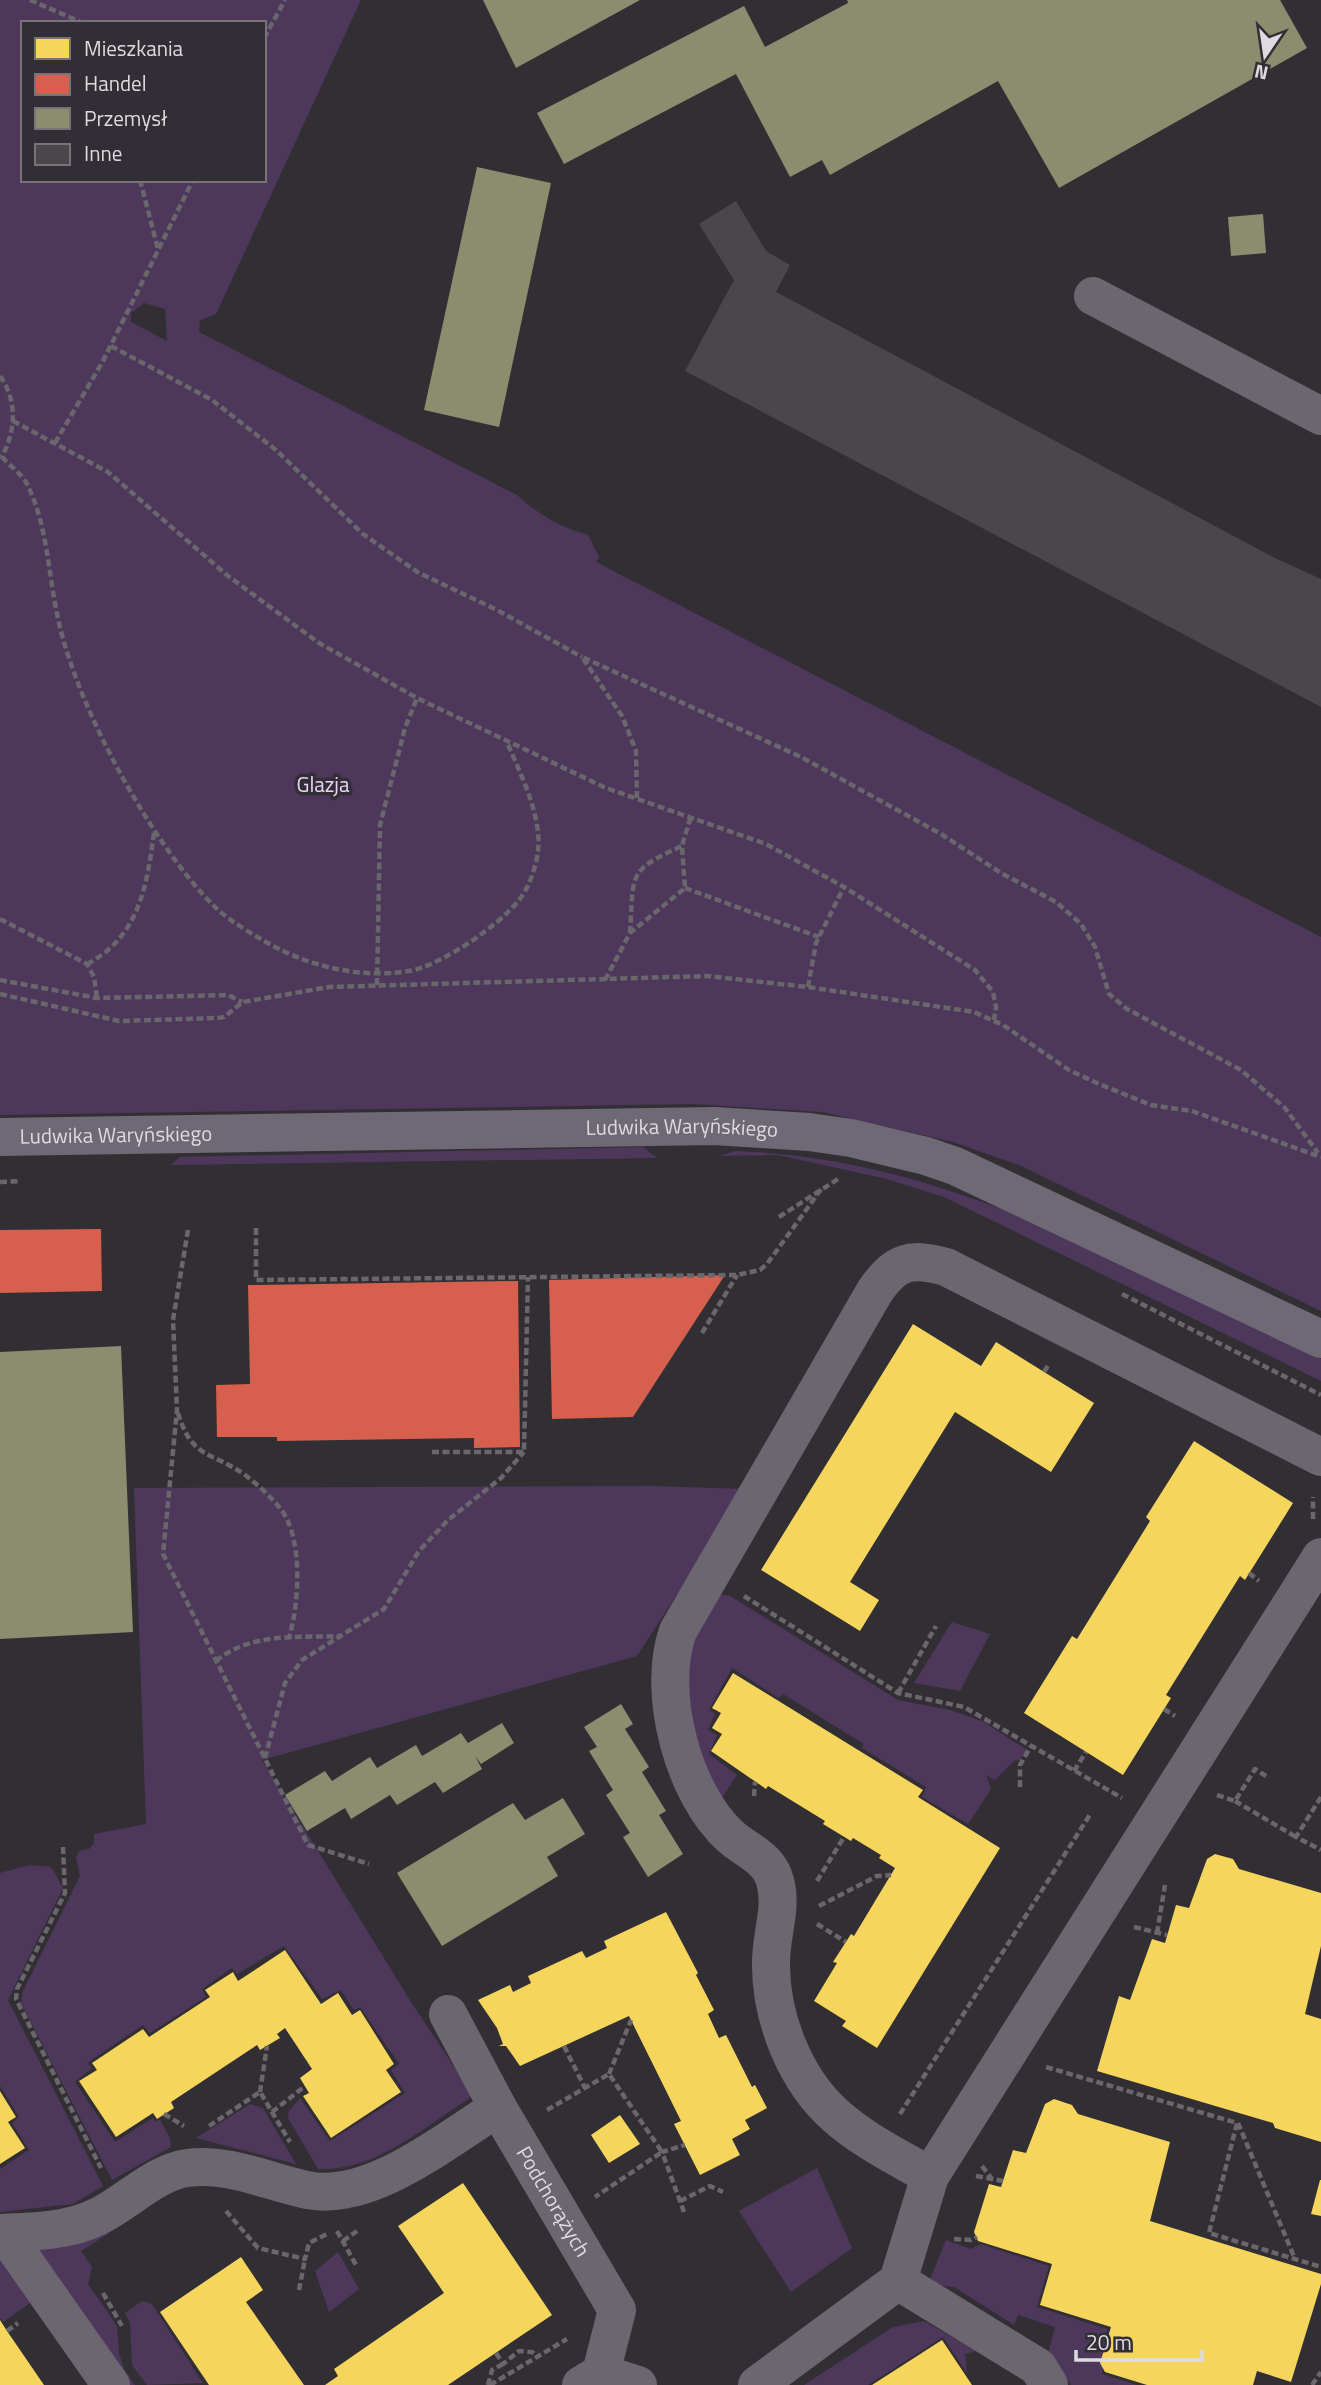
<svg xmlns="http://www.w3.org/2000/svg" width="1321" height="2385" font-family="'Titillium Web',sans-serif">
	<rect width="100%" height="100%" fill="#322f34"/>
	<g fill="#4d385c" fill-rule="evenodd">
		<path d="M0,0H361L216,314L200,320L199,332L517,495C539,515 560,527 588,535L599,557L596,562L1321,937V1311L1019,1165L953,1142L822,1112L693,1104L0,1115ZM23,23H264V180H23ZM144,303L165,309L167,341L131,322V313Z"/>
		<polygon points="643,1147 657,1158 171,1165 180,1157"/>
		<path d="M735,1151C951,1158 1131,1268 1321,1359V1381L944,1197L887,1179L778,1155L720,1156Z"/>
		<path d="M653,1486L745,1489L637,1656L262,1760L411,2002L470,2091V2098C424,2127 375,2172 318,2169L288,2118L289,2111L300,2098L330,2141L405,2093L391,2070L399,2064L360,2007L354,2010L341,1990L322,1999L284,1946L237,1974L232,1968L202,1989L206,1997L150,2033L143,2025L87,2063L92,2068L75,2082L115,2142L153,2118L156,2122L160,2119L170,2139L171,2147L112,2180L21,2003L22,1993L80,1876L76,1857L79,1851L89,1849L94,1843V1834L146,1824L134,1488Z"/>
		<polygon points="722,1595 730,1596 898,1700 950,1710 984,1722 1027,1750 1020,1760 1014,1761 995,1780 986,1775 991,1789 968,1824 922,1797 926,1787 862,1748 864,1744 783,1694 779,1698 732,1668 709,1710 715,1714 708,1730 717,1735 709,1754 737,1775 717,1805 695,1745 684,1645 712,1598"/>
		<polygon points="952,1622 990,1634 960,1691 914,1683"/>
		<polygon points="30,1865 51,1867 63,1888 8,2000 103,2186 73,2204 0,2212 0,2169 29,2150 12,2123 19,2117 0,2086 0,1873"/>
		<polygon points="250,2104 263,2108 296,2164 196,2138"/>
		<polygon points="817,2168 852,2248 791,2292 739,2211"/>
		<polygon points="111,2232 81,2251 92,2267 88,2284 117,2326 119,2353 124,2369 135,2385 128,2385 34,2245"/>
		<polygon points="946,2240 971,2249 980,2244 1049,2266 1037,2307 1107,2329 1102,2374 1137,2385 1071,2385 1048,2354 1055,2327 1018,2315 1014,2325 954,2287 928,2284"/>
		<polygon points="338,2252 359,2289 329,2312 315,2271"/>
		<polygon points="0,2255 37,2298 3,2322 0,2318"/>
		<polygon points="142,2301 152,2304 203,2383 147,2385 132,2365 130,2323 125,2313"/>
		<polygon points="924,2321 976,2351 965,2354 967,2373 943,2337 868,2385 804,2385 893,2327"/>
	</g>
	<g fill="#f6d55c">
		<polygon points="913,1324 981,1366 996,1342 1094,1403 1051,1472 955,1412 850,1582 879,1600 860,1631 761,1570"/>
		<polygon points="1194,1441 1293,1503 1245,1580 1240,1576 1166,1695 1171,1698 1123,1775 1024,1713 1072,1636 1077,1639 1150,1521 1146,1517"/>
		<polygon points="733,1673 923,1790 918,1797 1000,1848 877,2048 842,2026 846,2021 814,2001 837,1963 833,1962 851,1934 854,1936 895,1868 879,1858 881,1855 853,1838 851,1841 823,1824 825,1821 768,1786 766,1789 711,1751 722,1734 712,1728 721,1713 712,1708"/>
		<polygon points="1215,1854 1233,1859 1239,1869 1321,1893 1321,1946 1305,2014 1321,2019 1321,2142 1275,2128 1273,2123 1097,2071 1119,1996 1130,2000 1152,1939 1165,1943 1176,1905 1189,1908 1207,1859"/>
		<polygon points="666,1912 698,1973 696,1975 714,2010 708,2014 719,2038 726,2035 752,2087 755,2085 767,2108 745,2120 750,2129 732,2139 740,2155 700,2175 674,2124 681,2121 629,2016 520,2066 506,2046 499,2046 503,2044 497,2028 478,2000 510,1985 513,1992 531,1983 528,1976 582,1951 586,1958 607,1948 604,1941"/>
		<polygon points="285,1950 321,2004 338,1993 352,2015 360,2010 394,2064 386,2070 401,2092 331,2138 303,2096 309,2093 300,2078 312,2069 285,2028 277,2034 280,2038 260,2050 257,2045 171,2102 174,2108 157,2119 153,2113 116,2137 79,2081 97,2070 92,2063 143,2029 149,2037 210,1997 205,1990 233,1972 238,1981"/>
		<polygon points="0,2091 16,2117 8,2122 25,2148 0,2164"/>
		<polygon points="1054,2099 1072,2105 1078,2114 1170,2142 1150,2221 1321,2274 1321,2284 1291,2382 1257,2371 1253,2385 1147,2385 1105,2372 1100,2363 1111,2327 1040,2305 1052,2264 978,2241 974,2232 989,2184 1001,2187 1013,2150 1026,2153 1045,2104"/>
		<polygon points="620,2115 640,2144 609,2163 591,2135"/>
		<polygon points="1320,2180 1321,2180 1321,2216 1311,2214"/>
		<polygon points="463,2183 552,2315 448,2385 325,2385 338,2376 334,2369 444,2293 398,2226"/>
		<polygon points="241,2257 263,2290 246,2302 304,2385 209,2385 160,2312"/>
		<polygon points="0,2320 7,2331 44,2385 0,2385"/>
		<polygon points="942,2340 972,2385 872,2385"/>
	</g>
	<g fill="#d6604d">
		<polygon points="101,1229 102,1291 0,1293 0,1230"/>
		<polygon points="725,1275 633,1417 552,1419 549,1280"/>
		<polygon points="518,1281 520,1447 474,1448 474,1438 277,1441 277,1437 217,1437 216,1385 250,1384 248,1285"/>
	</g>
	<g fill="#8c8c6e">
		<polygon points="483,0 640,0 516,68"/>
		<polygon points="847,0 1280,0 1307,48 1059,188 998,81 830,175 822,160 790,177 736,74 564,164 537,113 744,6 765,47 848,3"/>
		<polygon points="477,167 551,183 499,427 424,410"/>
		<polygon points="1263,214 1266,253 1231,256 1228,217"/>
		<polygon points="121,1346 133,1632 0,1639 0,1352"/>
		<polygon points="621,1704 633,1724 625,1729 649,1767 642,1772 666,1811 659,1815 683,1854 648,1877 623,1837 630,1833 606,1795 613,1790 589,1751 597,1747 584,1727"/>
		<polygon points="502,1723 514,1743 481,1764 475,1756 482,1769 443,1793 435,1782 397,1805 390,1795 351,1819 345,1808 307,1831 285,1795 325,1771 332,1781 370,1757 377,1768 416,1745 422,1756 461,1733 468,1743"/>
		<polygon points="563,1798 585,1834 547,1857 558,1876 442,1946 397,1873 513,1803 525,1820"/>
	</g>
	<polygon fill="#4a474b" points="736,201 766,251 790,265 776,292 1275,558 1321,579 1321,707 685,371 734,280 699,224"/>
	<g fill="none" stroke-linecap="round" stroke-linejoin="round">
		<g stroke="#69666c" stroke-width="4.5" stroke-dasharray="7 3.5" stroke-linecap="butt">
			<polyline points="30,0 83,23"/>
			<polyline points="264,38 285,0"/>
			<polyline points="140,180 158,249"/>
			<polyline points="111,346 212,400 276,450 363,534 419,573 497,610 582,657"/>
			<path d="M0,376C18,401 16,432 1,458"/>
			<polyline points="13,421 108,472 228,576 319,643 417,698 606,788 766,844 844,887 975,970 993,992 996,1007 994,1020"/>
			<polyline points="55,443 103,361 193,180"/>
			<path d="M2,457C9,465 22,474 27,484C49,528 48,580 60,627C80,712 153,846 215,907C229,921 263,941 281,950C320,969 366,978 409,971C440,966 500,925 519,900C529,888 536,867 538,851C542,815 520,773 506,740"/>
			<polyline points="637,798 636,751 622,716 582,657 801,757 941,834 1001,873 1056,902 1081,924 1095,947 1109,994 1127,1009 1241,1070 1285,1108 1318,1153"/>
			<polyline points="685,888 819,937"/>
			<polyline points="0,919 87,964 94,977 97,998"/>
			<path d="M630,933C634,874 626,871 682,846"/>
			<path d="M87,964C139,937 147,886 154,832"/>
			<polyline points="0,980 97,998 228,995 242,1002"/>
			<polyline points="605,980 630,933 685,888 682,846 691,816"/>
			<polyline points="377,985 380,825 405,728 417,698"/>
			<polyline points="808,987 816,943 844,887"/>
			<polyline points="0,994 119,1021 217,1018 224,1017 243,1002 329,987 707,976 808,987 974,1012 1003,1025 1069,1070 1099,1084 1151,1105 1192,1111 1321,1157"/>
			<polyline points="0,1182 21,1181"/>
			<polyline points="779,1217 838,1179"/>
			<polyline points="256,1228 256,1280 737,1275 760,1270 767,1264 822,1188"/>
			<polyline points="188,1230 173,1320 177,1410 163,1554 308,1845 369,1864"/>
			<polyline points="1122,1294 1321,1395"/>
			<polyline points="702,1333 737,1275"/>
			<polyline points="1044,1372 1049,1364"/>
			<path d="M178,1413C192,1460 212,1451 245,1475C257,1484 271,1497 280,1508C304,1538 299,1604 289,1638"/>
			<polyline points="432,1452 524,1452 528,1277"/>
			<polyline points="1313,1519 1313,1497"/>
			<polyline points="1249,1573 1259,1581"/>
			<polyline points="744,1596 898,1693 964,1707 1122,1798"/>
			<path d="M216,1661C251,1632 298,1638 341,1636"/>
			<polyline points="898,1693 936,1626"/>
			<polyline points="1164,1709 1175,1716"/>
			<polyline points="265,1758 285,1683 302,1660 384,1609 419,1551 448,1520 501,1478 524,1452"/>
			<polyline points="1074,1771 1086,1752"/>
			<polyline points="1020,1787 1020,1765 1031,1746"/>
			<polyline points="1217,1795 1235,1801 1255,1769 1269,1778"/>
			<polyline points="754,1796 755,1782"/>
			<polyline points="1321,1797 1296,1837 1321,1850"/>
			<polyline points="1235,1801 1296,1837"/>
			<polyline points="63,1847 65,1893 17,1989 16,1999 101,2168"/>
			<polyline points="817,1881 844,1837"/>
			<polyline points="819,1906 877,1876 891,1875"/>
			<polyline points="817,1924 846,1942"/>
			<polyline points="1134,1927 1167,1935"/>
			<polyline points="1157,1933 1165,1885"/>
			<polyline points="564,2046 585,2088"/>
			<polyline points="1046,2067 1237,2123 1209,2233 1321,2267"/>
			<polyline points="609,2074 631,2020"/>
			<polyline points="260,2092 267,2046"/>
			<polyline points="547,2110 609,2074 662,2152 595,2197"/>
			<polyline points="272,2112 305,2086"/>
			<polyline points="164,2114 184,2126"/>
			<polyline points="900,2114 1091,1813"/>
			<polyline points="1238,2123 1295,2259"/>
			<polyline points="209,2126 260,2092 290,2142"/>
			<polyline points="982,2166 992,2179"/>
			<polyline points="976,2176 1003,2181"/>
			<polyline points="680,2201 710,2186 723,2192"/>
			<polyline points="226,2211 258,2248 305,2259 309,2243 327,2234"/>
			<polyline points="684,2212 662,2152 685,2145"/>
			<polyline points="337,2231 356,2265"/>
			<polyline points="954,2239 971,2240 977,2237"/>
			<polyline points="343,2241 357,2231"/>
			<polyline points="299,2290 305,2259"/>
			<polyline points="103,2293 122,2326"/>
			<polyline points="7,2331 18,2323"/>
			<polyline points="496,2353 503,2364 519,2351 532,2352 538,2357"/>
			<polyline points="488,2385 492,2370 503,2364"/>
			<polyline points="490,2385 567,2339"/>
			<polyline points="1312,2385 1321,2372"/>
		</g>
		<g stroke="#6c6670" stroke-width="38">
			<polyline points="1093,296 1321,416"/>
			<path id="s1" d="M448,2014L498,2108L617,2310L601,2373L581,2385"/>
			<path d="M930,2176C898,2157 864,2141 836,2116C795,2080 771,2018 771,1965C770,1937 783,1908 775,1881C769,1858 747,1851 731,1837C683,1794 656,1692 678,1631L875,1291C896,1261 910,1257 946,1267L1321,1457"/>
			<path d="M0,2233C32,2232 70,2231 99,2216C128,2202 154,2173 187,2168C227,2162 269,2182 307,2190C371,2203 445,2140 498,2108"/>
			<polyline points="14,2247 111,2385"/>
			<polyline points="898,2281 1038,2367 1049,2385"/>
			<polyline points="601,2373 638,2385"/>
			<polyline points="757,2385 898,2281 930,2176 1321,1557"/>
		</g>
		<path stroke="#6e6974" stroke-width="38" id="s2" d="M0,1137L714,1126L809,1132L851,1138L926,1156L955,1166L1321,1339"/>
	</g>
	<g text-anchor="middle" stroke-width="7" stroke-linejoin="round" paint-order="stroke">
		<g font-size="21" fill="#e8d2f9" stroke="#322e35">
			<text x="323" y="792">Glazja</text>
		</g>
		<g font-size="21" fill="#dedbe0" stroke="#322e35">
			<text dy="7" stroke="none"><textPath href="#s2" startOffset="682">Ludwika Waryńskiego</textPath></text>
			<text dy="7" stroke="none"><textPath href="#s2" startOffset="116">Ludwika Waryńskiego</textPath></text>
			<text dy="7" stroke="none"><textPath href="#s1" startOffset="215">Podchorążych</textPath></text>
		</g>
	</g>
	<rect x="21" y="21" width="245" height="161" fill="#322e35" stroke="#777379" stroke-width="2"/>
	<rect x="35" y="38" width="35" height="21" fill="#f6d55c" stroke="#777379" stroke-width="2"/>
	<text x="84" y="56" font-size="21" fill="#dedbe0">Mieszkania</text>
	<rect x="35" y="74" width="35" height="21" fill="#d6604d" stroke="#777379" stroke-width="2"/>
	<text x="84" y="91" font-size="21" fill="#dedbe0">Handel</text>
	<rect x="35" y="108" width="35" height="21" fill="#8c8c6e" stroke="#777379" stroke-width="2"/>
	<text x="84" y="126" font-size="21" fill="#dedbe0">Przemysł</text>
	<rect x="35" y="144" width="35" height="21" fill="#4a474b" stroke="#777379" stroke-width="2"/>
	<text x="84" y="161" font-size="21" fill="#dedbe0">Inne</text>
	<g transform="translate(1265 56) rotate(193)" stroke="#322e35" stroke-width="5" paint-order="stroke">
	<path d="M0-5L12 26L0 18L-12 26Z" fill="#dedbe0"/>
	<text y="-10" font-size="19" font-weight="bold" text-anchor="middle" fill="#dedbe0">N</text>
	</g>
	<path d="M1076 2350v10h126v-10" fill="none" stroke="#dedbe0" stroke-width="3.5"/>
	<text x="1086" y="2350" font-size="21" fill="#dedbe0" stroke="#322e35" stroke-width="5" paint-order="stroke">20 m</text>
</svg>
